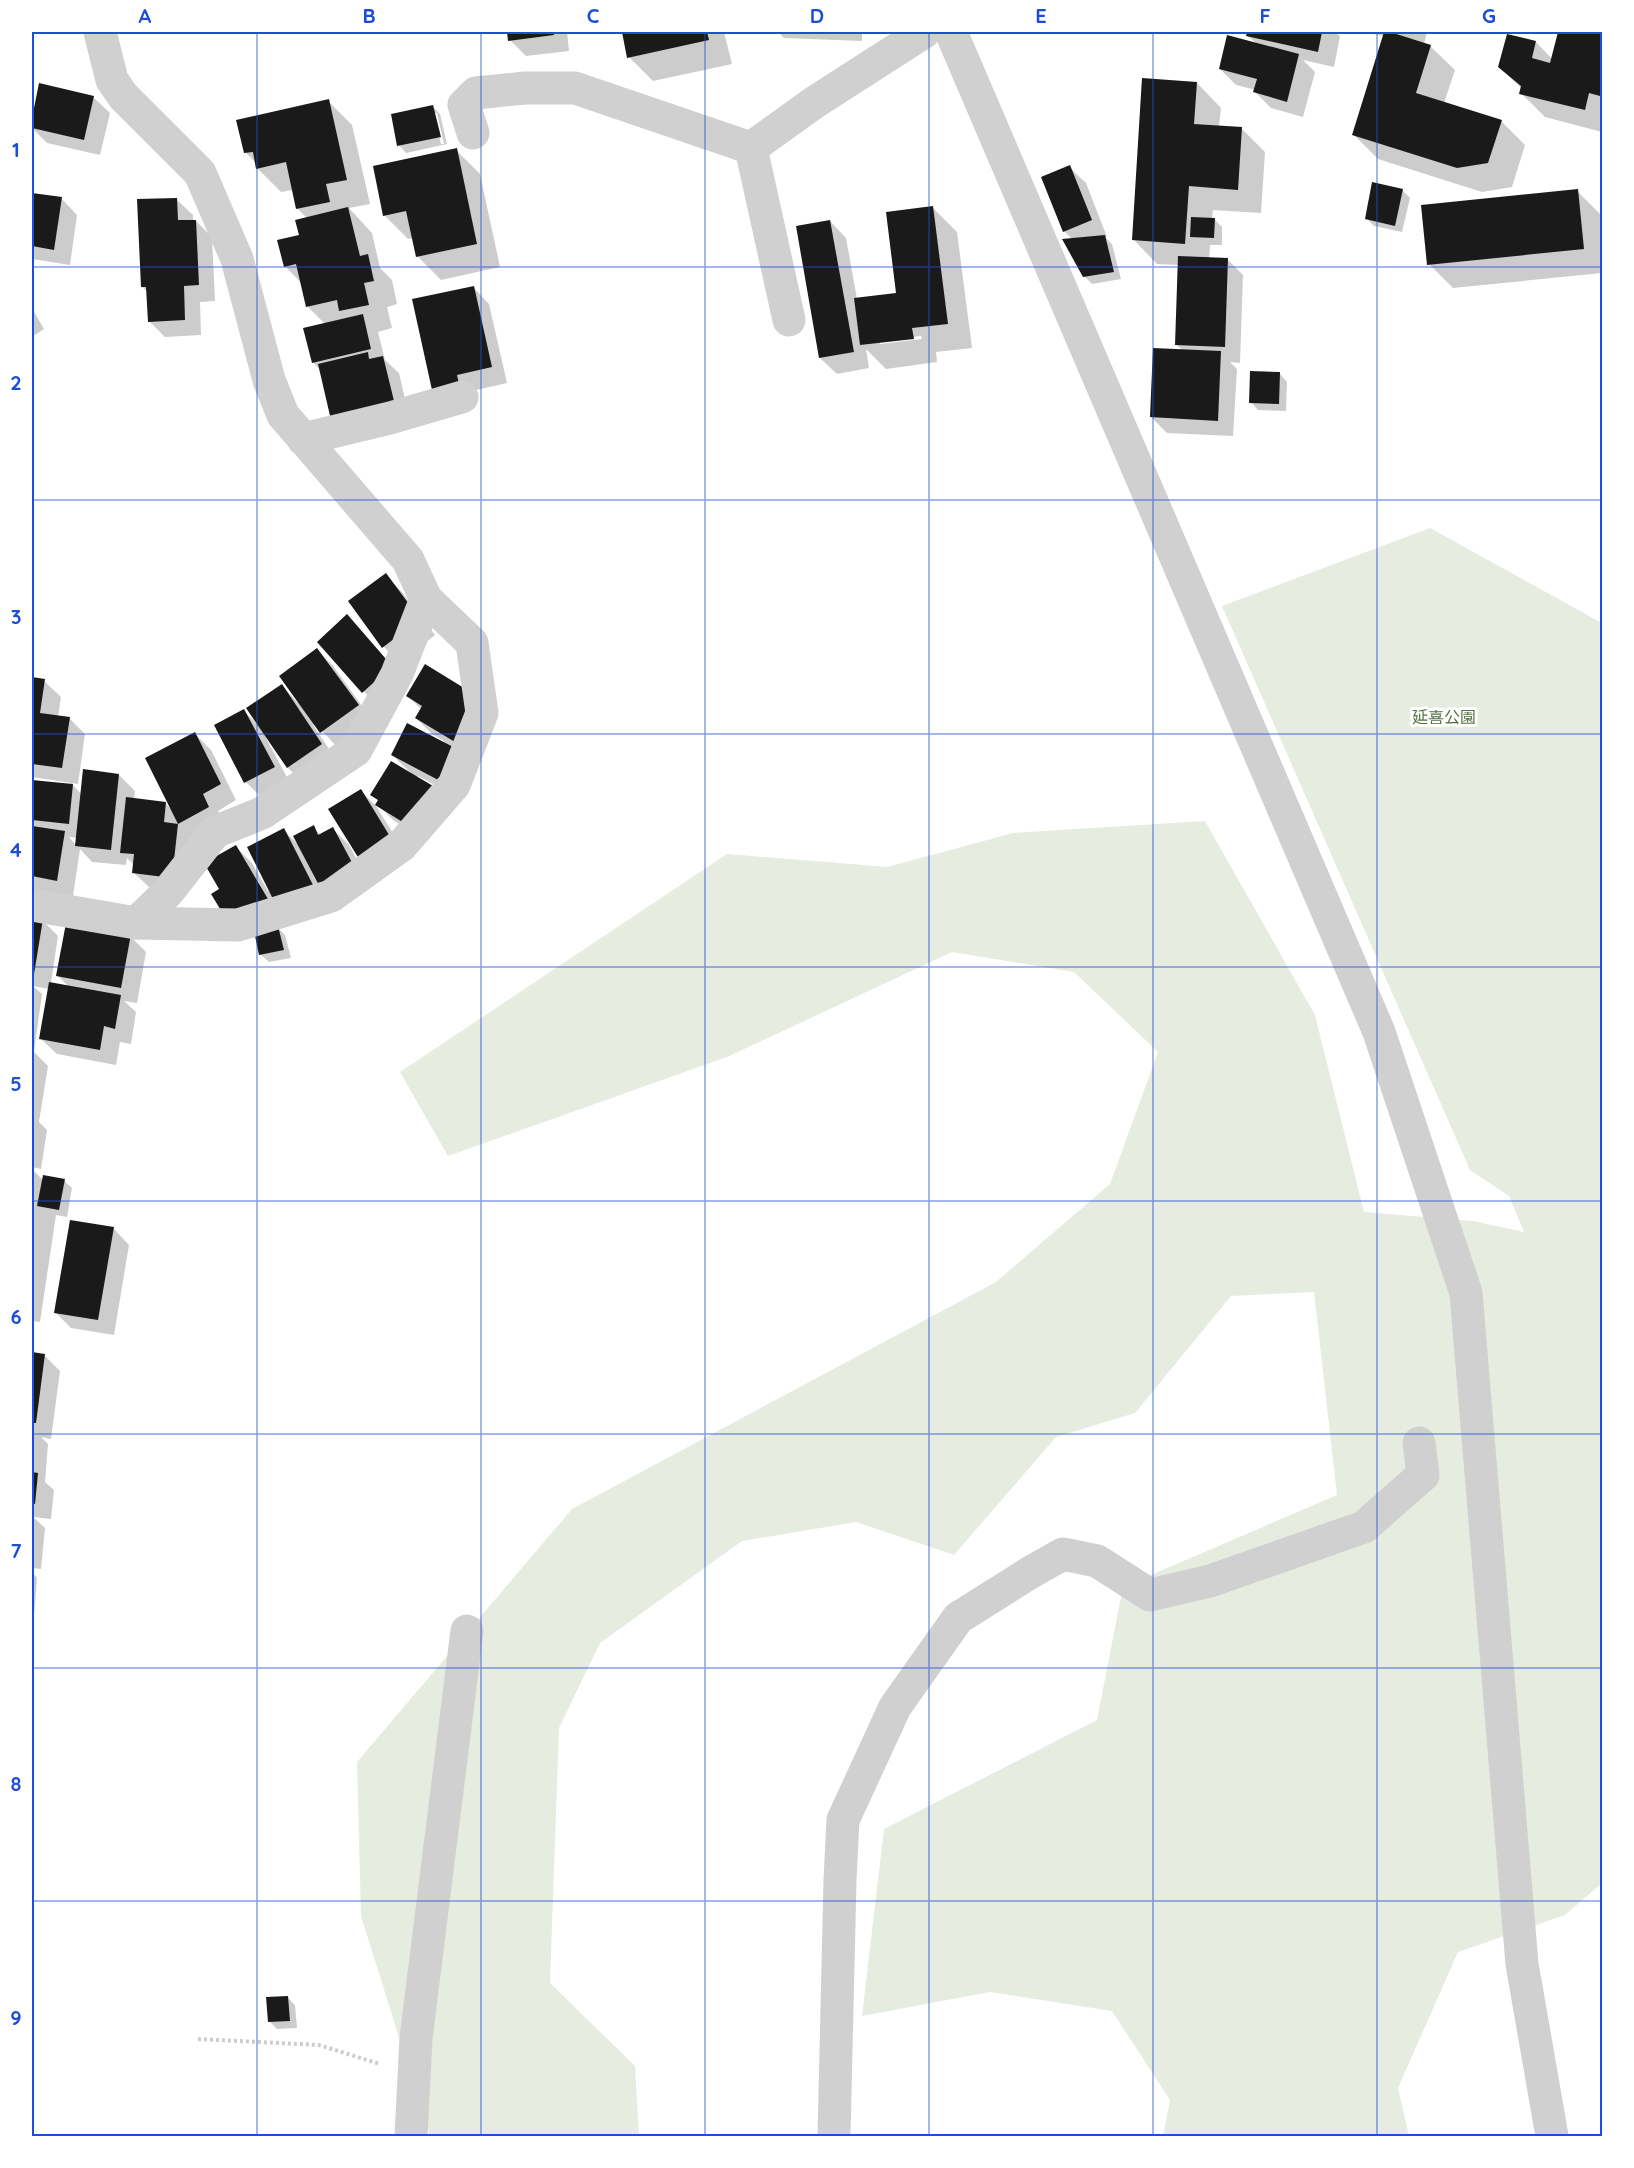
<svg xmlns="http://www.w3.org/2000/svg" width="1634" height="2168" font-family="Quicksand,'Noto Sans JP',sans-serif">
	<rect width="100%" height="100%" fill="#fff"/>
	<polygon fill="#e6ecdf" points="1430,528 1602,623 1602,1883 1565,1915 1458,1952 1398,2088 1409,2136 1163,2136 1170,2100 1112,2011 990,1992 862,2016 884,1829 1097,1720 1123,1587 1337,1495 1314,1292 1231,1296 1135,1413 1056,1437 954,1555 856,1522 742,1541 600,1643 559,1728 550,1983 635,2066 639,2136 430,2136 361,1916 357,1762 572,1509 996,1282 1110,1184 1158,1052 1074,972 952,952 727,1057 448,1156 400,1072 727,854 887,867 1013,833 1205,821 1315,1015 1364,1212 1473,1221 1524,1232 1509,1196 1470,1170 1222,606"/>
	<g fill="#0003" fill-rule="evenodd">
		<polygon points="509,32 567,32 569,51 526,56 510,40"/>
		<polygon points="624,32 724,32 732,64 653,81 629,57"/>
		<polygon points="778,32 862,32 862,41 784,38"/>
		<polygon points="1249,32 1335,32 1340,36 1334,67 1303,60 1315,72 1303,117 1271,108 1255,92 1256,90 1236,85 1220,69 1257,44 1248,36"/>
		<polygon points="1363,32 1427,32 1424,44 1430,46 1455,70 1444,103 1501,121 1525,145 1512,187 1482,192 1378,159 1354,135 1384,36"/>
		<polygon points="1559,32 1602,32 1602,132 1545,117 1521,93 1522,89 1500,67 1536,42 1553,60"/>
		<polygon points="1197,83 1221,108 1219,127 1241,128 1265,152 1261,213 1213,210 1212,219 1215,220 1222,227 1222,245 1210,245 1209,259 1227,259 1243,275 1240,363 1230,362 1237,369 1233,436 1167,433 1151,417 1183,351 1177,345 1179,265 1157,264 1133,239"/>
		<polygon points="40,85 93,97 110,113 100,155 47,143 32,128"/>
		<polygon points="328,101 352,125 370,204 349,208 372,233 380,268 392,280 397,304 387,307 392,328 378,332 385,360 399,373 410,421 321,371 313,362 325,324 308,307 302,284 285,266 307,218 297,208 293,190 281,192 257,168 256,163 245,152"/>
		<path d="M433,107L440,114L447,144L406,153L399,145ZM434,113H437L444,144H441Z"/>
		<polygon points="456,150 480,174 500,267 441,280 417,256 413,238 408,239 384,215"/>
		<polygon points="1069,167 1086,183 1107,237 1105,237 1112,244 1121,279 1092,284 1084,276 1073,240 1064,231"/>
		<polygon points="1402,190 1410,198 1402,232 1374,226 1367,219"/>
		<polygon points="1577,191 1601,215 1602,273 1453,288 1429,264"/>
		<polygon points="32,194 61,198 77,215 70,265 32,259"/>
		<polygon points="176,199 193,215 193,221 196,221 212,237 215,301 200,302 201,335 165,337 149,321 148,292 142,287"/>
		<path d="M933,208L957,232L972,348L936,352L937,362L886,369L866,349L869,368L837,374L820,358L830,221L846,238L857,299L897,294ZM921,336L922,339L880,344V341Z"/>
		<polygon points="473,287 489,304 507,383 472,391 449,405"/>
		<polygon points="32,308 44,329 32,337"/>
		<polygon points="1280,374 1287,382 1286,411 1258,410 1251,402"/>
		<polygon points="385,575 401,591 435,635 400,663 384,647"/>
		<polygon points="347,616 407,683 379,708 319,642"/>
		<polygon points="317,650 333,666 373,721 338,748 315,723 313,725 337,761 304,784 288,768 268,737 266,738 290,783 262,798 246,782 244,711 257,724 282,686 298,703"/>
		<polygon points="32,679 44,681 61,697 58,717 69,718 85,734 78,784 32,777"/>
		<polygon points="408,696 497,716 458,797 418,776 416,778 426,841 393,820 377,804 379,801 372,794 411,773 392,755 443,743 444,741 432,734 416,718 421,709"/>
		<path d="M195,734L211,750L236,800L218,811L224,824L150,888L133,872L134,865L127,858L126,865L92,862L80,849L73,896H32V781L70,785L71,783L82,795L119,775L135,791L134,800L165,803L172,810ZM69,837L77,838L76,845Z"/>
		<polygon points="361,791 376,806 409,859 378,877"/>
		<polygon points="313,827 321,835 333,829 349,845 371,886 294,920 221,890 236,847 252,863 268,891 271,890 283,830 299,845"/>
		<polygon points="32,918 42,920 58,936 51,983 69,987 58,976 130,936 146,952 137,1003 124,1001 136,1012 131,1044 120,1042 116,1065 57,1054 40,1038 49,989 33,986 42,994 34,1052 48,1066 39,1122 47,1130 41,1169 32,1167"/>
		<polygon points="278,928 285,935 291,958 269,962 261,955 256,932"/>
		<polygon points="32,1171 35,1172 43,1180 64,1181 72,1188 67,1217 56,1215 40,1322 32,1321"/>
		<polygon points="113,1228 129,1245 114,1335 71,1328 55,1312"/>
		<polygon points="32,1354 44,1355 60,1371 51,1439 41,1437 48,1444 45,1482 54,1490 51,1519 33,1517 45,1528 41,1569 32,1568"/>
		<polygon points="32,1572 37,1578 33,1629 32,1629"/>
		<polygon points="287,1997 295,2005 297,2028 277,2029 269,2021"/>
	</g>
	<g fill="#1a1a1a">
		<polygon points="507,32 553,32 554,35 508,41"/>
		<polygon points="622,32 707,32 709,40 627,58"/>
		<polygon points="1247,32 1322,32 1318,52 1246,36"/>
		<polygon points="1384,32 1390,32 1431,45 1416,93 1502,120 1488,163 1457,168 1352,135"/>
		<polygon points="1558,32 1602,32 1602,86 1600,96 1589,93 1585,110 1519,94 1521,86 1498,67 1507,34 1536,41 1532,58 1550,63"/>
		<polygon points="1227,35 1299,54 1287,102 1253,92 1257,79 1219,69"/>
		<polygon points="1142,78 1197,82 1194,124 1242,127 1238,190 1189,186 1185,244 1132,240"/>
		<polygon points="39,83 94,96 84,140 32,128 32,118"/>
		<polygon points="329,99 347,180 326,184 330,202 296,209 286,162 256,169 253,152 244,153 236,120"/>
		<polygon points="433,105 441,137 397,146 391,114"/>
		<polygon points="457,148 477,244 416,257 406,211 383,216 373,166"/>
		<polygon points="1070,165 1092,220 1063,232 1041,177"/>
		<polygon points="1372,182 1403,189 1395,226 1365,219"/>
		<polygon points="1578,189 1584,249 1427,265 1421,205"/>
		<polygon points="32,193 62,197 54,250 32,246"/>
		<polygon points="177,198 178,220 196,220 199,285 184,286 185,320 148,322 146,287 141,287 137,199"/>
		<polygon points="933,206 948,324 912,328 914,339 860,345 854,298 896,293 886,212"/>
		<polygon points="348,207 360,256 368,254 374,281 364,283 369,305 339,311 337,300 306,307 296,264 284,267 277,240 299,235 295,220"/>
		<polygon points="1191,217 1215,218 1214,238 1190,237"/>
		<polygon points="830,220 854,352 819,358 796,226"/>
		<polygon points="1105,235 1114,272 1083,277 1062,239"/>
		<polygon points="1178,256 1228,258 1225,347 1175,345"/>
		<polygon points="474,286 492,367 457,375 459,384 432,390 412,299"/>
		<polygon points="363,314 371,349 312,363 303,328"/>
		<polygon points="1153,348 1221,351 1218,421 1150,417"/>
		<polygon points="368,352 369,359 383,356 395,405 331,420 318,364"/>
		<polygon points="1250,371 1280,372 1279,404 1249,403"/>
		<polygon points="386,573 420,619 382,648 348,601"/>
		<polygon points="347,614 392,666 362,693 317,642"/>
		<polygon points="317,648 359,705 320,733 279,676"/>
		<polygon points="425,664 482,699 455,742 415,718 422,706 406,696"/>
		<polygon points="32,677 45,679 40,713 70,717 62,768 32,764"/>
		<polygon points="282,684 322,744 287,768 246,708"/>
		<polygon points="244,709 275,767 244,783 214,725"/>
		<polygon points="407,723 459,750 442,782 391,755"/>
		<polygon points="195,732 221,784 203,794 209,807 178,824 145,758"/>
		<polygon points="391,761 433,786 409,826 375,805 378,800 370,795"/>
		<polygon points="83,769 119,774 111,850 75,846"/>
		<polygon points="32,780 73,784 69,824 32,820"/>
		<polygon points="361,789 394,843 361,862 328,809"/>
		<polygon points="126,797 166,802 164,822 178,824 172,878 132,873 134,854 120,853"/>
		<polygon points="314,825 318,835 333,827 356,870 321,889 293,836"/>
		<polygon points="32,826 65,831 57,881 32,876"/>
		<polygon points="284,828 313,885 276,905 247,847"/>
		<polygon points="236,845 268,899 228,922 211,894 219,889 204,863"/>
		<polygon points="32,917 43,919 34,974 32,973"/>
		<polygon points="66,923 131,934 121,988 56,976"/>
		<polygon points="278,926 284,950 259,955 254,931"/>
		<polygon points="49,982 121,995 115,1029 104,1026 100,1050 39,1039"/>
		<polygon points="43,1175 65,1179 59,1210 37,1206"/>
		<polygon points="70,1220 114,1227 98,1320 54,1313"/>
		<polygon points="32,1352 45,1354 36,1423 32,1423"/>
		<polygon points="32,1472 38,1473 35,1504 32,1503"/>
		<polygon points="288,1996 290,2021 268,2022 266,1997"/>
	</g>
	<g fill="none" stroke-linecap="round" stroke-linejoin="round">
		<polyline stroke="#cdcdcd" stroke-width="4" stroke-dasharray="3 3" stroke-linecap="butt" points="198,2039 319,2045 380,2064"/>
		<g stroke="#d0d0d0" stroke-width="33">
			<polyline points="951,32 1379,1032 1466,1293 1522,1964 1552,2136"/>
			<polyline points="473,133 464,105 476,93 525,88 575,88 751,148 815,102 924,32"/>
			<polyline points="751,148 789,320"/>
			<polyline points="303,439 390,418 462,397"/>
			<polyline points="32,905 136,923 167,893 215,832 262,813 356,750 397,674 426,599 408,560 283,415 269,380 237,259 200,173 123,96 112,80 100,32"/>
			<polyline points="136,923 238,925 331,896 402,845 454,785 482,713 472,643 426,599"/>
			<polyline points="411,2136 416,2038 467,1631"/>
			<polyline points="834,2136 840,1880 843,1820 895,1707 958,1618 1031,1572 1063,1554 1097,1561 1150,1595 1210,1581 1364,1527 1423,1475 1419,1443"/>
		</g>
	</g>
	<path fill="none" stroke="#1d4ed8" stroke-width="1.5" stroke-opacity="0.55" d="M257,32V2136M481,32V2136M705,32V2136M929,32V2136M1153,32V2136M1377,32V2136M32,267H1602M32,500H1602M32,734H1602M32,967H1602M32,1201H1602M32,1434H1602M32,1668H1602M32,1901H1602"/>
	<g text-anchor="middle" stroke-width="6" stroke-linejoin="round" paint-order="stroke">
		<g font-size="16" fill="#56703f" stroke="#fff">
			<text x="1444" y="723">延喜公園</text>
		</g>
	</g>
	<rect width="1634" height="2168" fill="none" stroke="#ffffff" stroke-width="66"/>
	<rect x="33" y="33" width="1568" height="2102" fill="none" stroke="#1d4ed8" stroke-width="2"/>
	<g font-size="20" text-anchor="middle" font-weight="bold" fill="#1d4ed8">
		<text x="145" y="23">A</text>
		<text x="369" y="23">B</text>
		<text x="593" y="23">C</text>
		<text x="817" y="23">D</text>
		<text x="1041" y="23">E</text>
		<text x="1265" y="23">F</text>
		<text x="1489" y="23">G</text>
		<text x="16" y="157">1</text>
		<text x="16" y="390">2</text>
		<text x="16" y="624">3</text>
		<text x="16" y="857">4</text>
		<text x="16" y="1091">5</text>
		<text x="16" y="1324">6</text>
		<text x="16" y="1558">7</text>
		<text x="16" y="1791">8</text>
		<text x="16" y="2025">9</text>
	</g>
</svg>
